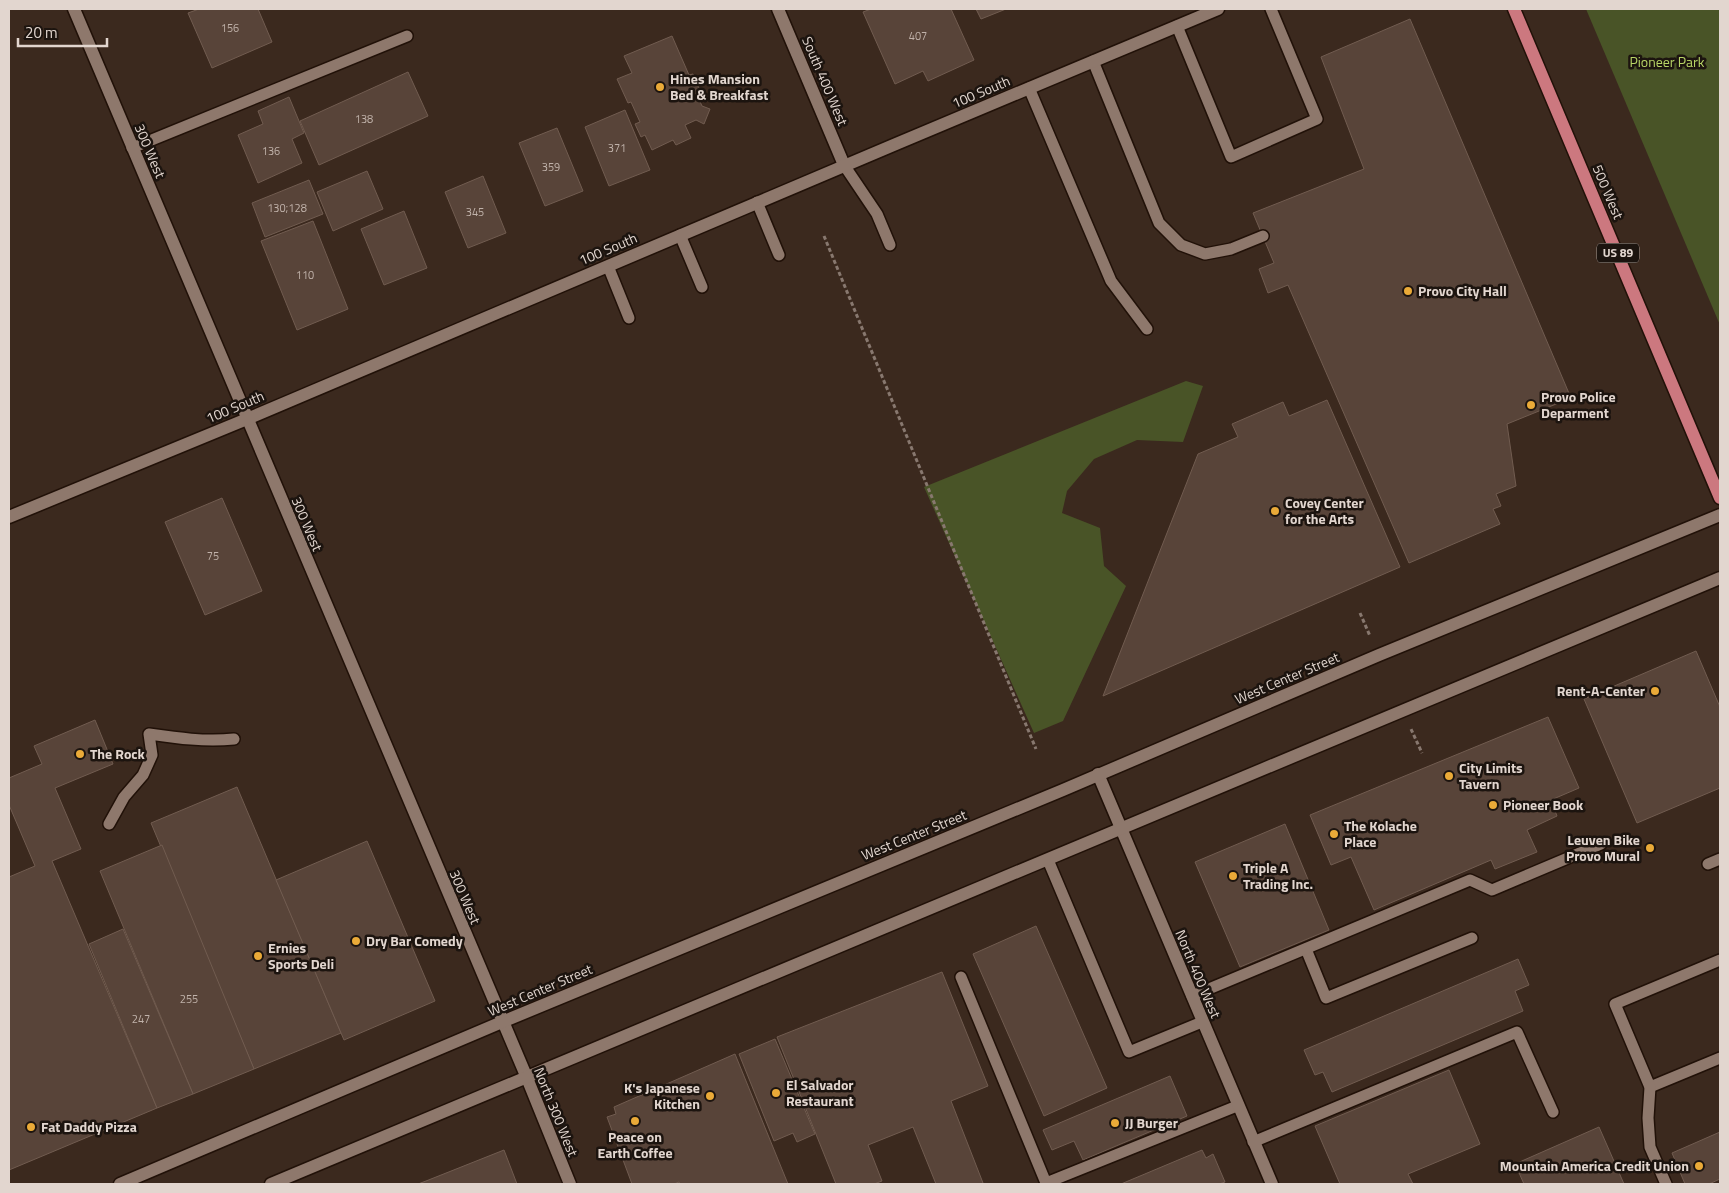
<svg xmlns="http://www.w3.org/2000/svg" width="1729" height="1193" font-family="'Titillium Web',sans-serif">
	<rect width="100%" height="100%" fill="#3b291e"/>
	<g fill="#495427">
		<polygon points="1586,9 1720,9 1720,325"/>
		<polygon points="1186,381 1203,386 1183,442 1137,440 1094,459 1067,491 1062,513 1100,528 1104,566 1126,586 1063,721 1034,733 924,487"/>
	</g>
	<g fill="#584439" stroke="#715c50">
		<polygon points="199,9 258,9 272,42 212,68 188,13"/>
		<polygon points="871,9 951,9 974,60 928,81 923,71 895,84 863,12"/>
		<polygon points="976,9 1006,9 981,19"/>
		<polygon points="1410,19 1571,398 1507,424 1516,486 1496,494 1501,506 1493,509 1500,524 1409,563 1288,285 1268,293 1259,269 1274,263 1253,213 1364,169 1321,57"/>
		<polygon points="672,36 689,75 693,74 702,95 698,97 702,106 710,109 704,124 696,120 685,125 691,138 676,145 673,140 652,150 645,135 641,137 635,124 640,122 631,102 628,103 617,79 632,73 624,56"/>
		<polygon points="408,72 428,116 319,165 300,121"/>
		<polygon points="289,97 304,133 292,139 302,163 258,183 238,135 263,124 258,111"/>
		<polygon points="625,110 650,170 609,186 585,127"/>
		<polygon points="557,128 583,191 545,206 519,143"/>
		<polygon points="367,171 383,209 333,231 317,192"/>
		<polygon points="483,176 506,233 468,248 445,192"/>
		<polygon points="309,180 323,214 265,237 252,203"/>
		<polygon points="404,211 427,268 384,285 361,229"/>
		<polygon points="313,221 348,309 297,330 261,241"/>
		<polygon points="1327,400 1400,567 1103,696 1198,454 1238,437 1232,424 1283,402 1289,416"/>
		<polygon points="222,498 262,591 205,615 165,522"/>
		<polygon points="1696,651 1720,707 1720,788 1637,823 1584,699"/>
		<polygon points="1548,717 1579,788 1551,800 1557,816 1527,830 1537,852 1495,869 1491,860 1374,910 1351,857 1331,865 1310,815"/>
		<polygon points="95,720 113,764 55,788 81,849 52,861 157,1108 9,1170 9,877 35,866 9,805 9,778 42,764 34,746"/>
		<polygon points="237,787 341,1033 254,1069 151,823"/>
		<polygon points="1285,824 1329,930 1240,967 1195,862"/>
		<polygon points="367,841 435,1001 344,1040 276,880"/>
		<polygon points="162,845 254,1069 193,1094 100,871"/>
		<polygon points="1036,926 1107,1088 1044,1116 973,954"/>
		<polygon points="123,929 193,1094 157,1108 89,944"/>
		<polygon points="1518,959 1529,985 1515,991 1523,1011 1332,1092 1323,1072 1315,1075 1304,1050"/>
		<polygon points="942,972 988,1086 951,1101 983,1183 980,1184 936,1184 913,1127 868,1145 882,1181 874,1184 836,1184 777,1037"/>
		<polygon points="775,1039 815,1134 797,1142 793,1133 774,1141 739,1054"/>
		<polygon points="735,1054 788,1184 680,1184 679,1182 674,1184 632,1184 607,1117 616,1114 614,1107"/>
		<polygon points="1449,1070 1480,1144 1408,1174 1413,1184 1340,1184 1315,1126"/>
		<polygon points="1170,1076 1187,1116 1083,1160 1074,1141 1052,1150 1043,1130"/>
		<polygon points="1599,1127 1624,1184 1524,1184 1515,1164"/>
		<polygon points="1720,1132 1720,1179 1709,1184 1685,1184 1672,1153"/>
		<polygon points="504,1150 517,1184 418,1184 426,1181"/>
		<polygon points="1202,1150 1206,1158 1213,1154 1225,1182 1219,1184 1121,1184"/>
	</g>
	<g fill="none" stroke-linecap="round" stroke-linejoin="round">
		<defs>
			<g id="service">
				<polyline points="1177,26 1231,157 1317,119 1271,9"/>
				<polyline points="1093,61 1159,223 1181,245 1205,254 1231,249 1263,236"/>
				<polyline points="1029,88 1111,281 1147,329"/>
				<polyline points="132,148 407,36"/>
				<polyline points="844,165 877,214 890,245"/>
				<polyline points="757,202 779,255"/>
				<polyline points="680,235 702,287"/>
				<polyline points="608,266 629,318"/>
				<path d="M109,824L124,797L143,775L152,755L149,734C177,738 205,742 234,739"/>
				<polyline points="1048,860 1129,1052 1202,1022"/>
				<polyline points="1708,864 1720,859"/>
				<polyline points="1306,949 1326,998 1472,938"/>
				<polyline points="961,977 1046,1183 1237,1106"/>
				<polyline points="1192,996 1470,880 1492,890 1601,844"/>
				<polyline points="1650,1087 1720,1058"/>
				<polyline points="1253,1142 1517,1032 1553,1112"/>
				<polyline points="1666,1184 1650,1147 1648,1118 1650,1087 1615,1004 1720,960"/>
			</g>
			<g id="minor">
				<polyline points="74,9 527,1078 570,1184"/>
				<polyline points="778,9 844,165"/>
				<polyline points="1098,774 1272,1184"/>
			</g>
			<polyline id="tertiary" points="9,517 247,419 896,144 1218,9"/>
			<g id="secondary">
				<polyline points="120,1184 502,1022 1063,790 1379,655 1720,515"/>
				<polyline points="271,1184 1720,578"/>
			</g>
			<polyline id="primary" points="1514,9 1720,498"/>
		</defs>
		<use href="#service" stroke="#211108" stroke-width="14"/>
		<use href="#minor" stroke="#211108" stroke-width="15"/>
		<use href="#tertiary" stroke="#211108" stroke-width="15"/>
		<use href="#secondary" stroke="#211108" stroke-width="15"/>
		<use href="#primary" stroke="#211108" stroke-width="15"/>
		<g stroke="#88786f" stroke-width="3" stroke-dasharray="4 2.5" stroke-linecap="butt">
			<polyline points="824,236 1036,749"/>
			<polyline points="1360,613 1370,636"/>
			<polyline points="1411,729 1422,753"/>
		</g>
		<use href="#service" stroke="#8e786c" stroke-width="11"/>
		<use href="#minor" stroke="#8e786c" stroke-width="12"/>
		<use href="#tertiary" stroke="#8e786c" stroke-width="12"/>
		<use href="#secondary" stroke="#8e786c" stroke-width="12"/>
		<use href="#primary" stroke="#cc787f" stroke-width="12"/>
	</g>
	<g fill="#eaaa38" stroke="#1c140f" stroke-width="2">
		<circle cx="660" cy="87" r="5"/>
		<circle cx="1408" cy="291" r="5"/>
		<circle cx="1531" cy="405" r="5"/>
		<circle cx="1275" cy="511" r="5"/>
		<circle cx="1655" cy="691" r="5"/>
		<circle cx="80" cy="754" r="5"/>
		<circle cx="1449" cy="776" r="5"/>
		<circle cx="1493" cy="805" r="5"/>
		<circle cx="1334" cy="834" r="5"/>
		<circle cx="1650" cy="848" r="5"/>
		<circle cx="1233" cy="876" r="5"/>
		<circle cx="356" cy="941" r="5"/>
		<circle cx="258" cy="956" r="5"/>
		<circle cx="776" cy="1093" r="5"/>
		<circle cx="710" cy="1096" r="5"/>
		<circle cx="635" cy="1121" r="5"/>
		<circle cx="1115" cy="1123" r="5"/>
		<circle cx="31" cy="1127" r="5"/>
		<circle cx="1699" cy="1166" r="5"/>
	</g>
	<g text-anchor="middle" stroke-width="5" stroke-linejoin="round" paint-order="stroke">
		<g font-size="11" fill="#c0b2aa">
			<text x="230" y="32">156</text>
			<text x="918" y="40">407</text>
			<text x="364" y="123">138</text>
			<text x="617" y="152">371</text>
			<text x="271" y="155">136</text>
			<text x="551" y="171">359</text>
			<text x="287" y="212">130;128</text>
			<text x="475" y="216">345</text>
			<text x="305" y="279">110</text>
			<text x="213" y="560">75</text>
			<text x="189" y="1003">255</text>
			<text x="141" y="1023">247</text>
		</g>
		<rect fill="#1c140f" stroke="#a79c95" stroke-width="1" x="1597" y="243.5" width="42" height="19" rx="4"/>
		<g font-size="12" font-weight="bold" fill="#e2d6cf">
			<text x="1618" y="257">US 89</text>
		</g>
		<g font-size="14" fill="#b8d566" stroke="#1c140f">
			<text x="1667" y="67">Pioneer Park</text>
		</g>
		<g font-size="14" font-weight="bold" fill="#e2d6cf" stroke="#1c140f" text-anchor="start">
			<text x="670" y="84">Hines Mansion<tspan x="670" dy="16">Bed &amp; Breakfast</tspan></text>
			<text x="1418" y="296">Provo City Hall</text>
			<text x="1541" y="402">Provo Police<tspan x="1541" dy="16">Deparment</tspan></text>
			<text x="1285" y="508">Covey Center<tspan x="1285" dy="16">for the Arts</tspan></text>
			<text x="1645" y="696" text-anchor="end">Rent-A-Center</text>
			<text x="90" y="759">The Rock</text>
			<text x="1459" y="773">City Limits<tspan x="1459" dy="16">Tavern</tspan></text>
			<text x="1503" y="810">Pioneer Book</text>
			<text x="1344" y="831">The Kolache<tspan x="1344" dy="16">Place</tspan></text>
			<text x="1640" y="845" text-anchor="end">Leuven Bike<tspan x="1640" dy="16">Provo Mural</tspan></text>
			<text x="1243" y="873">Triple A<tspan x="1243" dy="16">Trading Inc.</tspan></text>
			<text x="366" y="946">Dry Bar Comedy</text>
			<text x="268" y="953">Ernies<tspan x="268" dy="16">Sports Deli</tspan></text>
			<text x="786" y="1090">El Salvador<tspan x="786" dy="16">Restaurant</tspan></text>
			<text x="700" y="1093" text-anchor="end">K's Japanese<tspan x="700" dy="16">Kitchen</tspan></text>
			<text x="1125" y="1128">JJ Burger</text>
			<text x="41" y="1132">Fat Daddy Pizza</text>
			<text x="635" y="1142" text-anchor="middle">Peace on<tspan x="635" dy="16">Earth Coffee</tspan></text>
			<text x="1689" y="1171" text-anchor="end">Mountain America Credit Union</text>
		</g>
		<g font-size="14" fill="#e2d6cf" stroke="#1c140f">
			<text transform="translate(825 81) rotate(67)" y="5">South 400 West</text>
			<text transform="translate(981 92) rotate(-23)" y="5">100 South</text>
			<text transform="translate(150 151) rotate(67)" y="5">300 West</text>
			<text transform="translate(1608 192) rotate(67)" y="5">500 West</text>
			<text transform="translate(608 249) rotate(-23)" y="5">100 South</text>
			<text transform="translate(235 407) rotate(-23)" y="5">100 South</text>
			<text transform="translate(307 524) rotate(67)" y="5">300 West</text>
			<text transform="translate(1287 678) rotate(-23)" y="5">West Center Street</text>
			<text transform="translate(914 835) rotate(-22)" y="5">West Center Street</text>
			<text transform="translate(465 897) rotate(67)" y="5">300 West</text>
			<text transform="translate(1198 974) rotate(67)" y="5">North 400 West</text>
			<text transform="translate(540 990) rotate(-23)" y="5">West Center Street</text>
			<text transform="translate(556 1112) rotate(68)" y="5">North 300 West</text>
		</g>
	</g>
	<rect width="1729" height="1193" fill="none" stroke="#e2d6cf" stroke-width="20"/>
	<path d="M18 38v8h89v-8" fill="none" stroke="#e2d6cf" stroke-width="2.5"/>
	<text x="25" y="38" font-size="15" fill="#e2d6cf" stroke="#1c140f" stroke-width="4" paint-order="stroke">20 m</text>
</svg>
